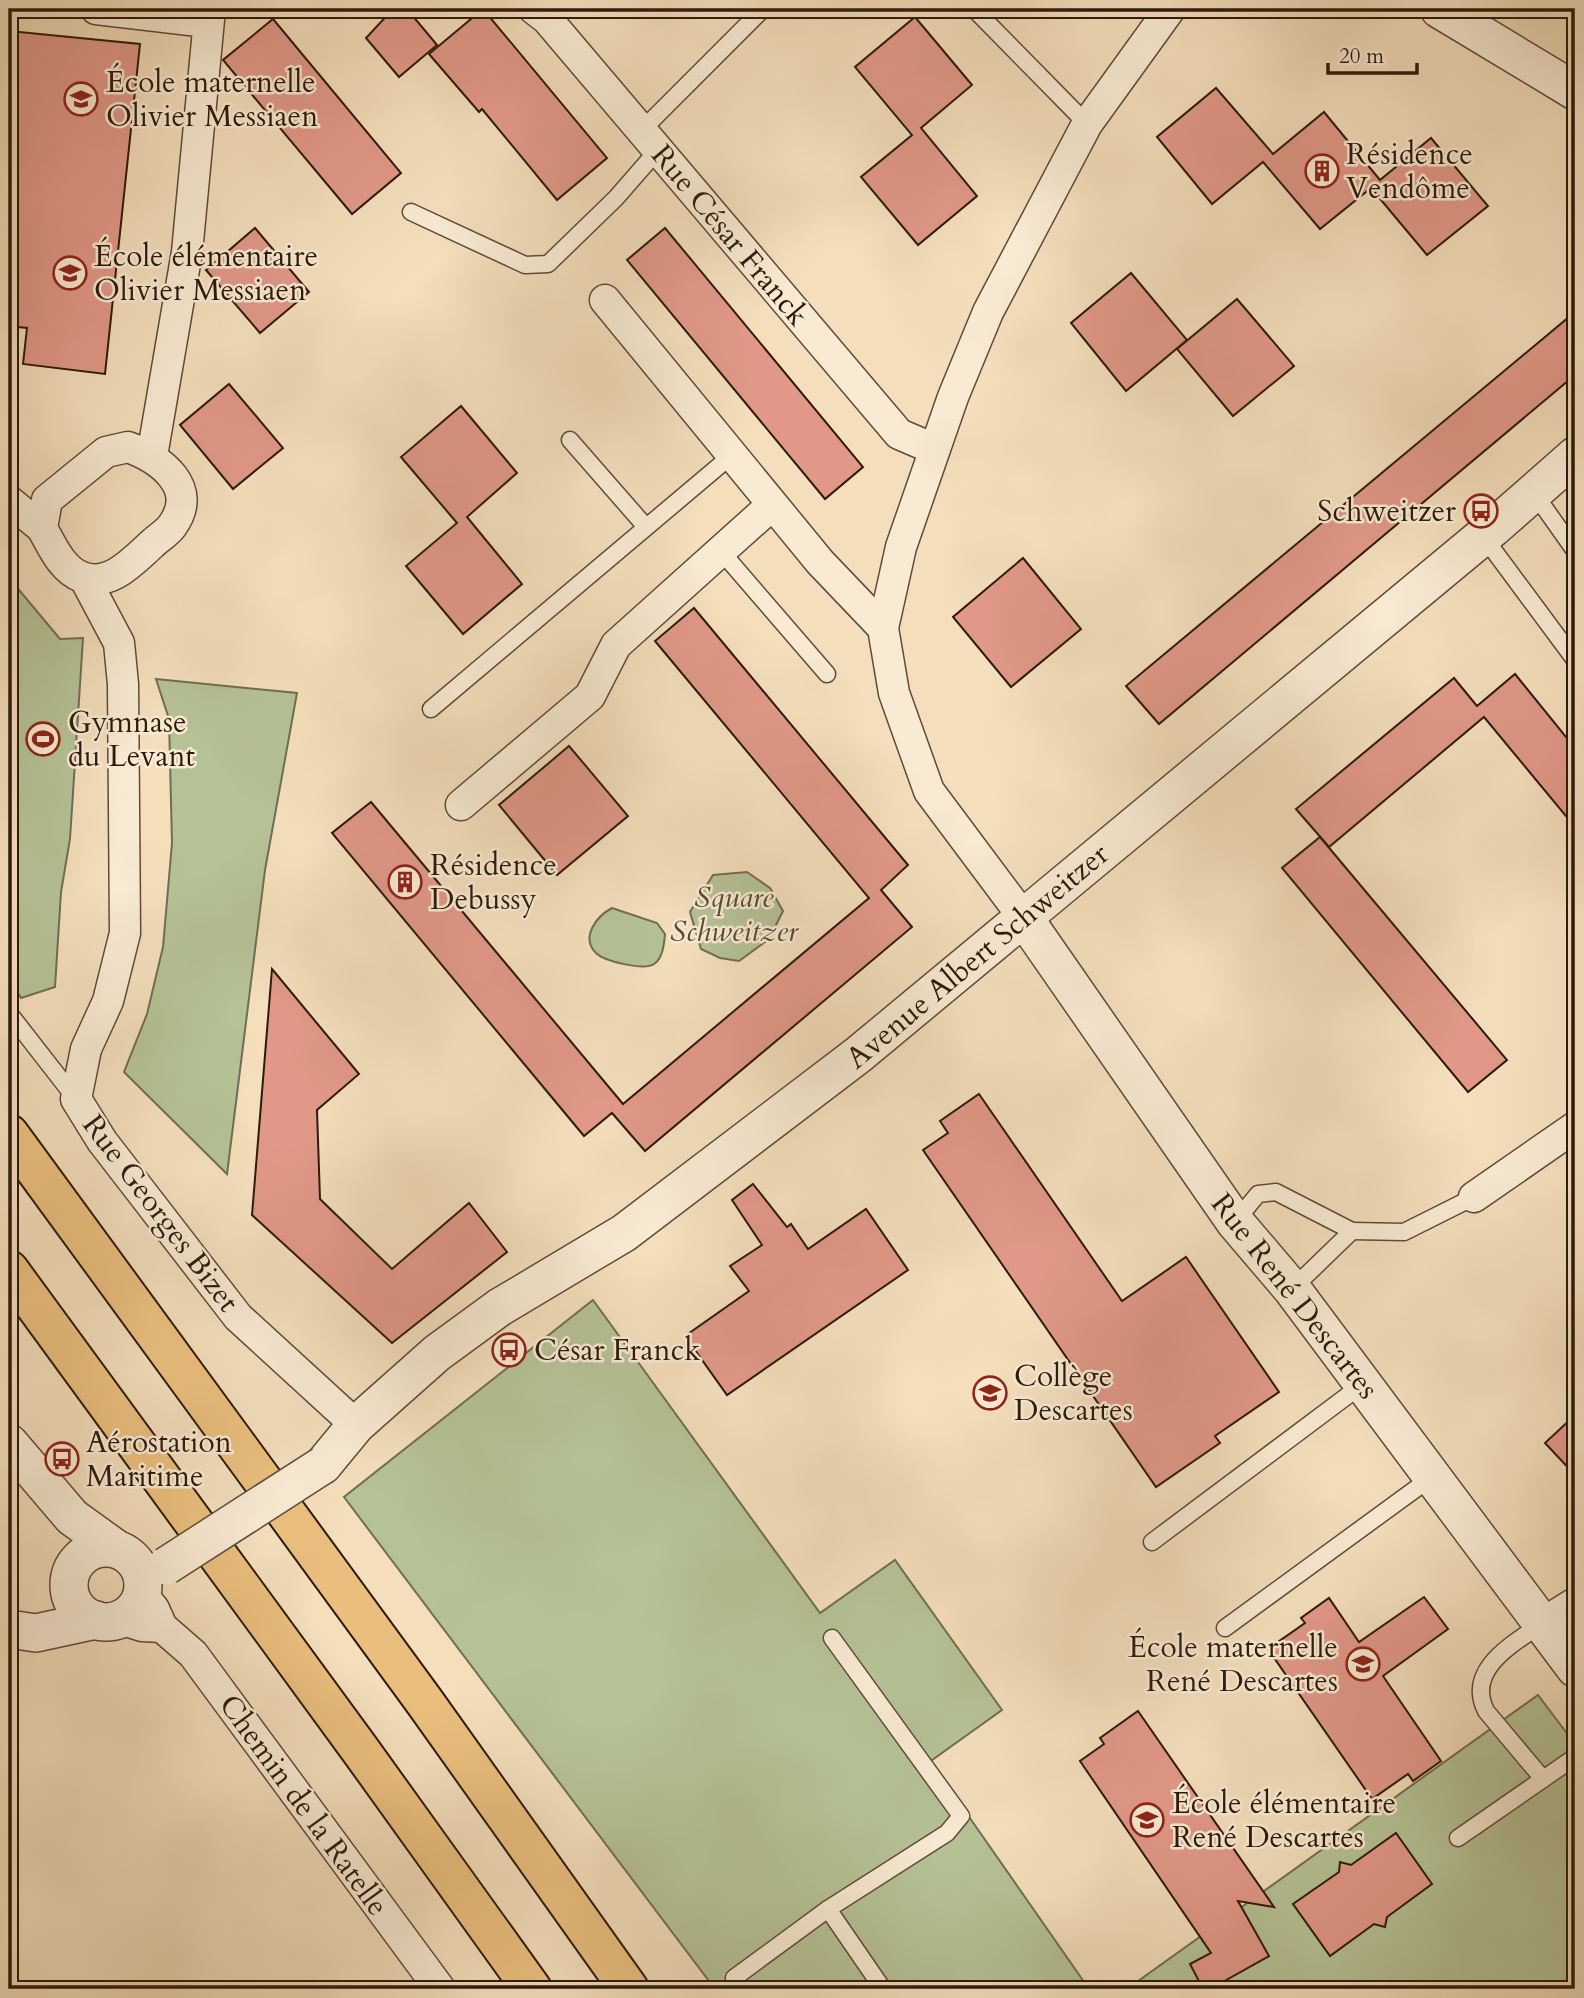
<svg xmlns="http://www.w3.org/2000/svg" width="1584" height="1998" font-family="Cardo,serif">
	<rect width="100%" height="100%" fill="#f4debc"/>
	<filter id="stains"><feTurbulence type="fractalNoise" baseFrequency=".00286" numOctaves="4"/><feColorMatrix values="0 0 0 0 .2 0 0 0 0 .09 0 0 0 0 .02 0 0 0 .5 -.17"/></filter>
	<radialGradient id="worn" r=".72"><stop offset=".6" stop-color="#630" stop-opacity="0"/><stop offset="1" stop-color="#630" stop-opacity=".3"/></radialGradient>
	<g fill="#b5c296" stroke="#706e51" stroke-width="2">
		<polygon points="9,578 60,639 83,638 70,839 61,892 55,987 21,998 9,977"/>
		<polygon points="156,679 297,693 265,870 227,1174 124,1072 147,1014 163,947 172,843 169,719"/>
		<polygon points="747,872 770,888 783,911 769,939 739,961 720,958 701,949 690,912 713,875"/>
		<path d="M612,908L657,923L665,934C664,944 663,958 654,964C644,971 604,961 596,953C580,937 597,916 612,908Z"/>
		<polygon points="593,1300 820,1613 895,1560 1002,1710 928,1763 958,1801 1089,1989 715,1989 344,1497"/>
		<polygon points="1538,1695 1575,1744 1575,1989 1127,1989"/>
	</g>
	<g fill="#e19888" stroke="#2c1a0c" stroke-width="2">
		<polygon points="393,9 407,9 437,45 399,77 366,38"/>
		<polygon points="483,9 607,158 557,200 482,109 479,112 429,54"/>
		<polygon points="915,17 972,85 921,128 977,196 918,245 861,177 912,135 855,67"/>
		<polygon points="273,19 401,173 352,214 223,60"/>
		<polygon points="9,31 140,44 105,374 23,364 27,328 9,326"/>
		<polygon points="1216,88 1273,154 1324,112 1380,180 1431,138 1488,206 1427,255 1371,188 1320,229 1263,162 1212,204 1157,137"/>
		<polygon points="255,228 309,292 260,333 206,270"/>
		<polygon points="665,228 863,467 825,499 627,260"/>
		<polygon points="1131,273 1187,340 1126,391 1071,323"/>
		<polygon points="1237,299 1294,366 1233,416 1177,349"/>
		<polygon points="1575,312 1575,375 1159,724 1126,686"/>
		<polygon points="229,384 283,448 233,489 180,425"/>
		<polygon points="461,406 517,473 467,517 522,584 463,634 406,566 457,523 401,457"/>
		<polygon points="1023,558 1081,629 1011,687 953,617"/>
		<polygon points="694,608 908,865 881,890 912,927 645,1151 612,1113 584,1136 332,833 371,802 623,1104 869,898 655,641"/>
		<polygon points="1515,674 1575,748 1575,827 1484,717 1329,847 1296,809 1454,678 1477,706"/>
		<polygon points="569,746 628,816 557,875 499,805"/>
		<polygon points="1320,837 1507,1060 1468,1092 1282,868"/>
		<polygon points="272,969 359,1074 317,1110 320,1199 392,1269 469,1203 507,1252 392,1343 252,1215"/>
		<polygon points="979,1094 1122,1301 1186,1257 1279,1392 1215,1436 1220,1443 1156,1487 923,1150 948,1133 940,1121"/>
		<polygon points="753,1184 787,1227 791,1224 808,1249 866,1209 908,1270 727,1395 685,1336 749,1291 730,1266 762,1245 732,1200"/>
		<polygon points="1575,1415 1575,1475 1545,1443"/>
		<polygon points="1424,1597 1448,1629 1383,1676 1441,1761 1413,1781 1408,1774 1372,1799 1268,1649 1305,1623 1301,1618 1329,1598 1359,1642"/>
		<polygon points="1138,1711 1274,1907 1238,1901 1269,1956 1210,1989 1203,1989 1190,1964 1211,1953 1080,1761 1104,1744 1100,1738"/>
		<polygon points="1396,1833 1432,1884 1387,1917 1385,1927 1374,1924 1330,1956 1293,1904 1339,1872 1340,1862 1351,1865"/>
	</g>
	<g fill="none" stroke-linecap="round" stroke-linejoin="round">
		<defs>
			<g id="service">
				<polyline points="974,9 1087,124"/>
				<polyline points="641,131 763,9"/>
				<polyline points="411,212 525,265 548,264 616,198 657,151"/>
				<polyline points="570,440 646,527"/>
				<polyline points="1534,493 1575,551"/>
				<polyline points="1483,536 1575,660"/>
				<polyline points="720,550 827,674"/>
				<polyline points="431,709 732,455"/>
				<polyline points="9,1013 76,1099"/>
				<polyline points="1235,1222 1258,1194 1276,1192 1352,1231 1292,1289"/>
				<polyline points="1352,1231 1404,1232 1474,1197"/>
				<polyline points="1152,1542 1363,1384"/>
				<path d="M1543,1623C1513,1644 1465,1669 1486,1711L1543,1779"/>
				<polyline points="1225,1628 1432,1477"/>
				<polyline points="1458,1838 1575,1757"/>
				<polyline points="828,1909 883,1989"/>
				<polyline points="734,1978 828,1909 947,1833 961,1816 832,1638"/>
			</g>
			<g id="minor">
				<polyline points="96,9 207,22"/>
				<polyline points="534,9 547,19 899,434 934,449"/>
				<polyline points="605,300 820,562 883,628"/>
				<path d="M128,447C161,459 200,488 172,526C167,533 158,538 152,544C134,560 110,588 82,577C62,570 52,546 42,528L47,500L106,452Z"/>
				<polyline points="152,456 187,252 210,9"/>
				<polyline points="9,501 42,528"/>
				<polyline points="85,579 119,643 123,684 125,933 108,1001 86,1049 76,1099 102,1141 238,1317 356,1425"/>
				<polyline points="461,805 590,696 616,645 772,505"/>
				<polyline points="1024,918 929,791 894,693 883,628 901,547 953,397 988,312 1087,124 1170,9"/>
				<polyline points="1474,1197 1575,1127"/>
				<polyline points="142,1594 154,1609 162,1627 193,1654 440,1989"/>
				<polyline points="120,1619 142,1626 162,1627"/>
				<polyline points="1543,1623 1575,1603"/>
			</g>
			<g id="tertiary">
				<polyline points="1439,9 1575,91"/>
				<polyline points="1024,918 1235,1222 1292,1289 1575,1668"/>
				<polyline points="9,1443 72,1517 115,1548"/>
				<polyline points="323,1465 356,1425 437,1353 500,1307 624,1233 858,1055 1493,528 1575,456"/>
				<circle cx="106" cy="1585" r="37"/>
				<polyline points="9,1629 36,1633 96,1620"/>
			</g>
			<g id="motorway">
				<polyline points="9,1134 424,1701 629,1989"/>
				<polyline points="9,1270 361,1751 532,1989"/>
			</g>
		</defs>
		<use href="#service" stroke="#5e4b38" stroke-width="19"/>
		<use href="#minor" stroke="#5e4b38" stroke-width="33"/>
		<use href="#tertiary" stroke="#5e4b38" stroke-width="40"/>
		<use href="#motorway" stroke="#2c1a0c" stroke-width="42"/>
		<use href="#service" stroke="#f8ead3" stroke-width="16"/>
		<use href="#minor" stroke="#f8ead3" stroke-width="30"/>
		<use href="#tertiary" stroke="#f8ead3" stroke-width="37"/>
		<use href="#motorway" stroke="#eabf7e" stroke-width="38"/>
		<defs>
			<polyline id="tertiary-bridge" points="166,1566 323,1465"/>
		</defs>
		<use href="#tertiary-bridge" stroke="#5e4b38" stroke-width="40" stroke-linecap="butt"/>
		<use href="#tertiary-bridge" stroke="#f8ead3" stroke-width="37"/>
	</g>
	<defs>
		<symbol id="school-ring" viewBox="-11 -11 22 22"><circle r="9.5" fill="#f8ead3" stroke="#8f2418" stroke-width="1.5"/><path d="M0-5L7-2L0 1L-7-2ZM-4 1L0 2.5L4 1V4Q0 6-4 4Z" fill="#8f2418"/></symbol>
		<symbol id="building-ring" viewBox="-11 -11 22 22"><circle r="9.5" fill="#f8ead3" stroke="#8f2418" stroke-width="1.5"/><path d="M-4-6H4V6H1V3H-1V6H-4ZM-2.5-4.3h1.7v1.8h-1.7ZM.8-4.3h1.7v1.8H.8ZM-2.5-1h1.7V.8h-1.7ZM.8-1h1.7V.8H.8Z" fill="#8f2418"/></symbol>
		<symbol id="bus-ring" viewBox="-11 -11 22 22"><circle r="9.5" fill="#f8ead3" stroke="#8f2418" stroke-width="1.5"/><path d="M-5-6H5V4H4V6H2V4H-2V6H-4V4H-5ZM-3.5-4V0h7V-4ZM-3.5 1.2v1.5H-2V1.2ZM2 1.2v1.5H3.5V1.2Z" fill="#8f2418"/></symbol>
		<symbol id="stadium-ring" viewBox="-11 -11 22 22"><circle r="9.5" fill="#f8ead3" stroke="#8f2418" stroke-width="1.5"/><path d="M0-5a6.5 5 0 1 0 0 10a6.5 5 0 1 0 0-10ZM-3.5-1.8h7v3.6h-7Z" fill="#8f2418"/></symbol>
	</defs>
	<g fill-rule="evenodd">
		<use href="#school-ring" x="62" y="80" width="38" height="38"/>
		<use href="#building-ring" x="1303" y="152" width="38" height="38"/>
		<use href="#school-ring" x="51" y="254" width="38" height="38"/>
		<use href="#bus-ring" x="1462" y="492" width="38" height="38"/>
		<use href="#stadium-ring" x="24" y="720" width="38" height="38"/>
		<use href="#building-ring" x="386" y="863" width="38" height="38"/>
		<use href="#bus-ring" x="490" y="1331" width="38" height="38"/>
		<use href="#school-ring" x="971" y="1374" width="38" height="38"/>
		<use href="#bus-ring" x="43" y="1440" width="38" height="38"/>
		<use href="#school-ring" x="1344" y="1645" width="38" height="38"/>
		<use href="#school-ring" x="1128" y="1801" width="38" height="38"/>
	</g>
	<g text-anchor="middle" stroke-width="5" stroke-linejoin="round" paint-order="stroke">
		<g font-size="30" fill="#2c1a0c" stroke="#f8ead3" text-anchor="start">
			<text x="106" y="92">École maternelle<tspan x="106" dy="34">Olivier Messiaen</tspan></text>
			<text x="1346" y="164">Résidence<tspan x="1346" dy="34">Vendôme</tspan></text>
			<text x="94" y="266">École élémentaire<tspan x="94" dy="34">Olivier Messiaen</tspan></text>
			<text x="1456" y="521" text-anchor="end">Schweitzer</text>
			<text x="68" y="732">Gymnase<tspan x="68" dy="34">du Levant</tspan></text>
			<text x="430" y="875">Résidence<tspan x="430" dy="34">Debussy</tspan></text>
			<text x="534" y="1360">César Franck</text>
			<text x="1014" y="1386">Collège<tspan x="1014" dy="34">Descartes</tspan></text>
			<text x="86" y="1452">Aérostation<tspan x="86" dy="34">Maritime</tspan></text>
			<text x="1338" y="1657" text-anchor="end">École maternelle<tspan x="1338" dy="34">René Descartes</tspan></text>
			<text x="1172" y="1813">École élémentaire<tspan x="1172" dy="34">René Descartes</tspan></text>
		</g>
		<g font-size="30" fill="#2c1a0c" stroke="#f8ead3">
			<text transform="translate(730 235) rotate(50)" y="10">Rue César Franck</text>
			<text transform="translate(977 956) rotate(-40)" y="10">Avenue Albert Schweitzer</text>
			<text transform="translate(161 1213) rotate(53)" y="10">Rue Georges Bizet</text>
			<text transform="translate(1295 1296) rotate(52)" y="10">Rue René Descartes</text>
			<text transform="translate(304 1805) rotate(54)" y="10">Chemin de la Ratelle</text>
		</g>
		<g font-size="30" font-style="italic" fill="#554c35" stroke="#f8ead3">
			<text x="734" y="907">Square<tspan x="734" dy="34">Schweitzer</tspan></text>
		</g>
	</g>
	<rect width="1584" height="1998" fill="none" stroke="#f4debc" stroke-width="35"/>
	<rect x="10" y="10" width="1563" height="1977" fill="none" stroke="#2c1a0c" stroke-width="3.5"/>
	<rect x="18" y="18" width="1549" height="1963" fill="none" stroke="#2c1a0c" stroke-width="2"/>
	<path d="M1328 63v10h89v-10" fill="none" stroke="#2c1a0c" stroke-width="3.5"/>
	<text x="1339" y="63" font-size="21" fill="#2c1a0c" stroke="#f8ead3" stroke-width="5" paint-order="stroke">20 m</text>
	<rect width="100%" height="100%" filter="url(#stains)"/>
	<rect width="100%" height="100%" fill="url(#worn)"/>
</svg>
